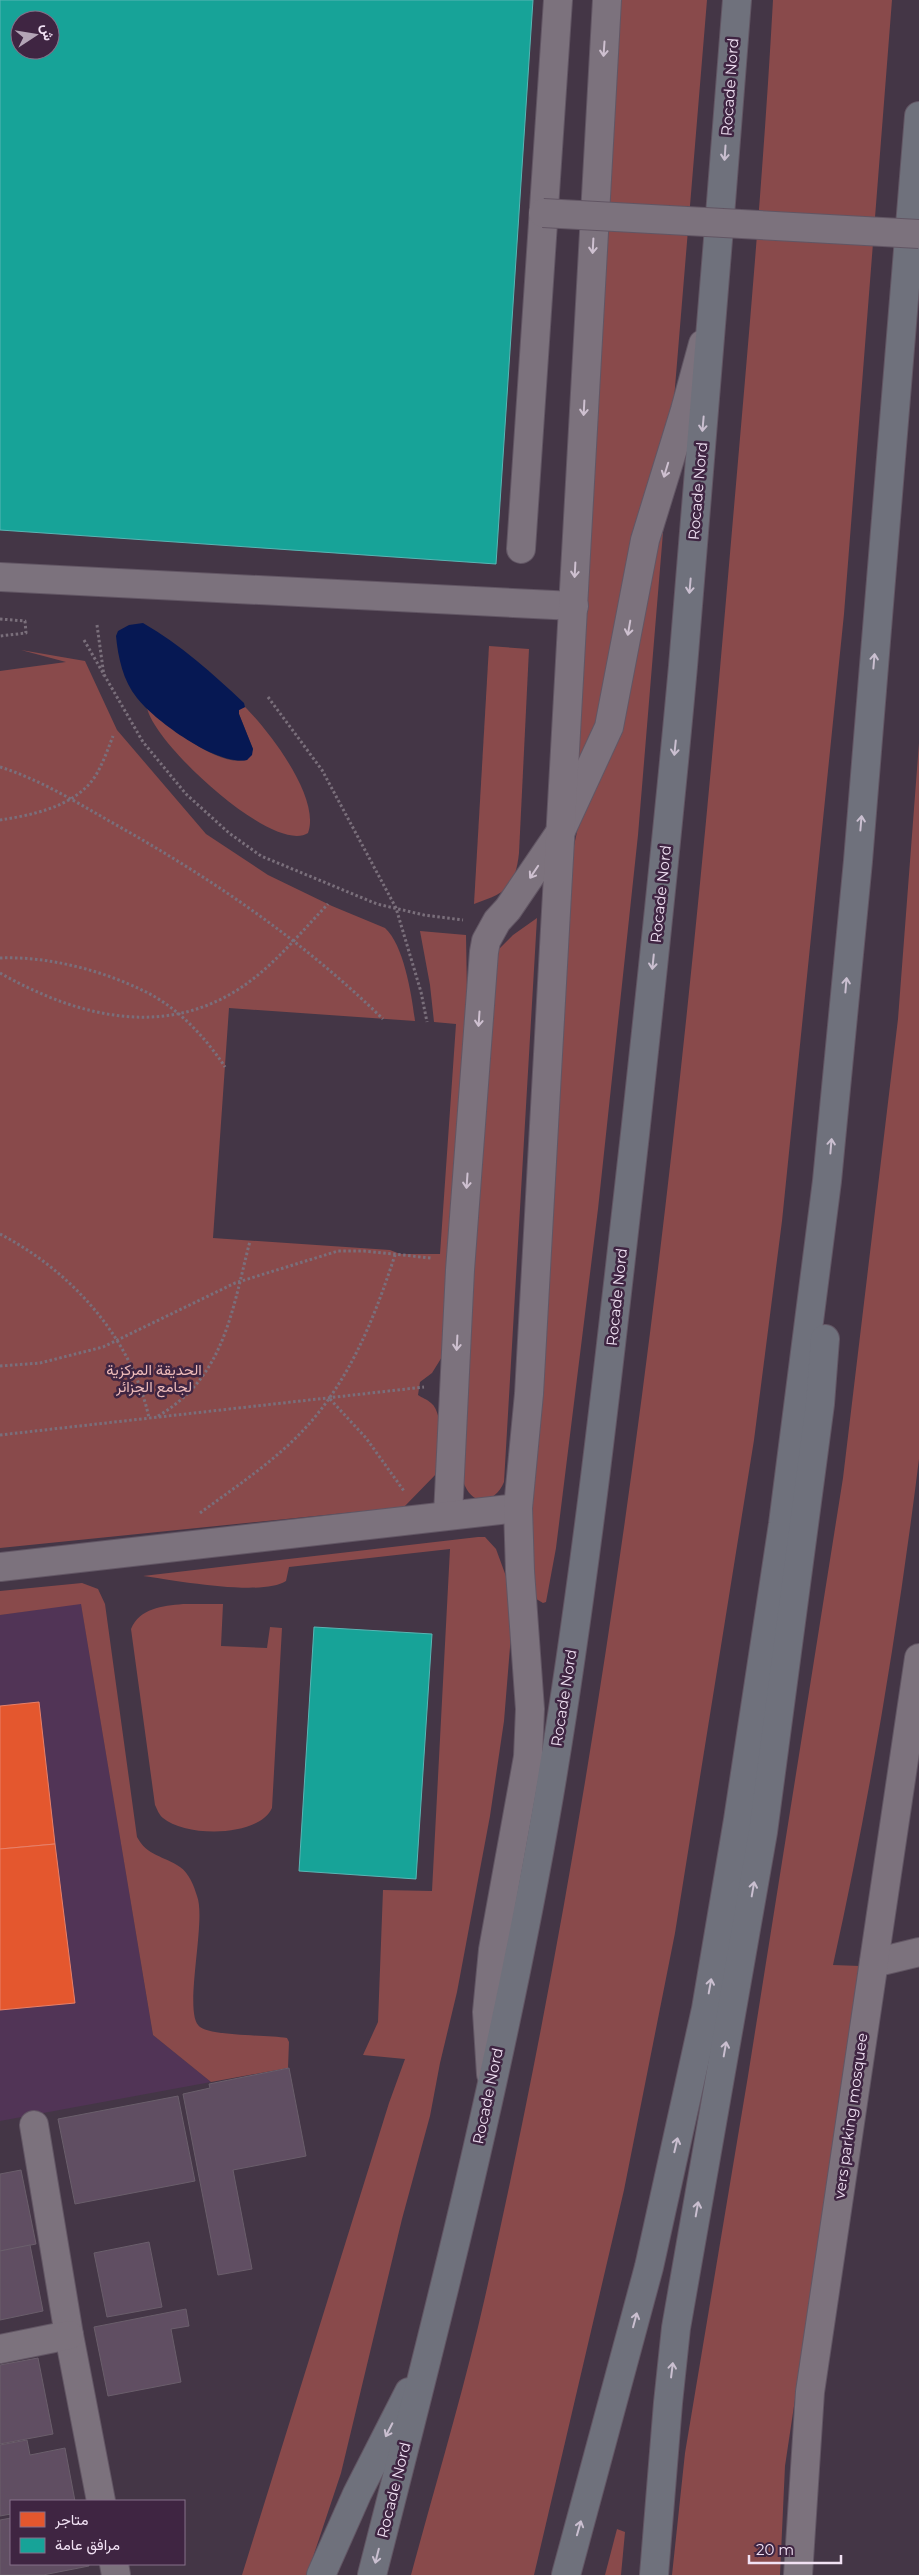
<svg xmlns="http://www.w3.org/2000/svg" width="919" height="2575" font-family="Montserrat,Vazirmatn,sans-serif">
	<rect width="100%" height="100%" fill="#443646"/>
	<polygon fill="#513456" points="81,1603 153,2035 211,2082 0,2121 0,1615"/>
	<g fill="#894a4b">
		<polygon points="607,0 707,0 638,835 598,1209 556,1548 546,1602 543,1603 533,1597 531,1525 558,1104 569,869 580,818 561,831"/>
		<path d="M773,0H892L844,614L782,1221L754,1440L675,1933L624,2190L534,2575H411C436,2482 464,2390 485,2297C611,1739 677,1169 726,600C743,400 762,200 773,0Z"/>
		<path d="M489,646L529,649L519,853C515,888 506,893 474,904Z"/>
		<path d="M21,650L85,661L117,730L206,834L268,875L332,906L385,928C404,945 412,996 415,1021L229,1008L213,1238L390,1250L400,1254H440L456,1024L434,1022L430,985L420,931L466,935L468,1054L445,1352L432,1373L420,1382L418,1395C422,1398 427,1399 431,1403C445,1414 439,1455 439,1471L404,1507L0,1548V671L66,662Z"/>
		<path d="M147,707C170,726 215,767 247,760L253,749L239,714V710L245,707C269,731 321,798 308,833C274,856 151,741 147,707Z"/>
		<path d="M919,743V1459C898,1628 870,1798 833,1965L860,1966L785,2466L780,2575H672L685,2453L748,2076L843,1478L898,1019Z"/>
		<path d="M537,918L504,1482C496,1501 476,1509 465,1486C462,1480 462,1473 461,1467L489,995L496,952L513,935Z"/>
		<path d="M478,1537H485L496,1549L507,1579L511,1635L504,1721L490,1816L457,1992L440,2063L430,2116L402,2219L341,2473L307,2575H242L389,2103L405,2059L363,2055L378,2022L383,1890L432,1891L450,1549L289,1567L286,1581C262,1597 173,1580 143,1576Z"/>
		<path d="M82,1583L98,1589L105,1604L137,1837C147,1856 164,1856 180,1867C189,1873 194,1886 197,1896C207,1921 182,2015 200,2027C212,2036 268,2035 287,2038L289,2042L288,2068L211,2082L153,2035L81,1604L0,1615V1591Z"/>
		<path d="M183,1604H223L221,1646L267,1648L270,1627L282,1628L272,1808C258,1838 185,1837 163,1818C159,1815 157,1809 155,1805L131,1629C140,1608 162,1606 183,1604Z"/>
		<polygon points="617,2529 625,2532 621,2575 605,2575"/>
	</g>
	<path fill="#061853" d="M143,623C181,645 212,673 244,703L245,707L239,710V714L253,749L252,755L247,760C217,766 155,721 137,698C123,681 118,657 116,636L118,631L129,625Z"/>
	<g fill="#e4572e" stroke="#e88069">
		<polygon points="39,1702 55,1844 0,1849 0,1706"/>
		<polygon points="55,1844 75,2003 0,2010 0,1849"/>
	</g>
	<g fill="#17a398" stroke="#58b6b4" fill-rule="evenodd">
		<path d="M0,0H533L496,564L0,530ZM20,20H50V50H20Z"/>
		<polygon points="314,1627 432,1634 416,1879 299,1871"/>
	</g>
	<g fill="#604e62" stroke="#6a5e6b">
		<polygon points="289,2068 306,2156 233,2170 252,2269 218,2275 183,2094 210,2088 209,2084"/>
		<polygon points="178,2096 195,2181 75,2204 58,2119"/>
		<polygon points="21,2170 36,2244 0,2251 0,2174"/>
		<polygon points="149,2242 162,2307 107,2317 94,2253"/>
		<polygon points="30,2245 43,2311 0,2320 0,2251"/>
		<polygon points="186,2309 189,2326 171,2329 181,2382 108,2396 94,2327"/>
		<polygon points="38,2358 53,2434 0,2444 0,2365"/>
		<polygon points="27,2440 30,2455 65,2448 75,2501 11,2501 11,2514 0,2516 0,2445"/>
		<polygon points="11,2518 11,2564 89,2564 89,2566 43,2575 0,2575 0,2520"/>
	</g>
	<g fill="none" stroke-linecap="round" stroke-linejoin="round">
		<defs>
			<g id="minor">
				<polyline points="521,549 558,0"/>
				<polyline points="0,577 574,606"/>
				<polyline points="448,1515 460,1270 484,952 486,941 497,921 508,909 561,831 609,727 645,540 685,410 703,344"/>
				<polyline points="0,1567 518,1508"/>
				<polyline points="874,1963 919,1952"/>
				<polyline points="491,2074 487,2012 493,1950 528,1757 530,1709 520,1571 518,1508 529,1394 607,0"/>
				<polyline points="34,2125 69,2335 101,2501"/>
				<polyline points="0,2349 69,2335"/>
				<polyline points="114,2564 116,2575"/>
				<polyline points="798,2575 810,2392 919,1658"/>
			</g>
			<g id="highway">
				<polyline points="321,2575 357,2494 409,2392"/>
				<path d="M372,2575C438,2317 504,2059 549,1796C586,1577 610,1355 635,1134C652,978 669,822 683,666C703,444 719,222 737,0"/>
				<polyline points="566,2575 649,2267 706,2009 738,1820 783,1524 827,1181 858,861 919,116"/>
				<polyline points="654,2575 668,2403 676,2328 763,1832 820,1404 825,1339"/>
			</g>
		</defs>
		<use href="#minor" stroke="#625664" stroke-width="30"/>
		<use href="#highway" stroke="#625664" stroke-width="30"/>
		<g stroke="#7a6f7b" stroke-width="3" stroke-dasharray="2.5 2.5" stroke-linecap="butt">
			<polyline points="0,619 25,621 26,633 0,636"/>
			<polyline points="97,625 104,676"/>
			<polyline points="84,640 143,742 186,794 229,833 261,856 377,904 424,915 463,920"/>
			<polyline points="268,697 322,770 396,908 421,992 427,1022"/>
			<path d="M0,767C39,779 76,802 111,822C211,878 301,939 383,1019"/>
			<path d="M0,820C33,815 77,806 96,775C103,763 108,749 113,736"/>
			<path d="M0,958C49,956 105,971 148,993C179,1009 206,1038 225,1067"/>
			<path d="M0,973C81,1019 173,1041 253,979C280,958 304,929 328,904"/>
			<path d="M0,1234C71,1271 132,1338 149,1418"/>
			<polyline points="0,1366 40,1363 103,1347 235,1283 338,1251 364,1251 431,1258"/>
			<polyline points="330,1399 366,1438 404,1491"/>
			<path d="M158,1416C225,1377 232,1310 250,1241"/>
			<polyline points="0,1435 424,1387"/>
			<path d="M200,1513C238,1485 278,1459 309,1424C352,1375 375,1316 395,1255"/>
		</g>
		<use href="#minor" stroke="#7c727d" stroke-width="28"/>
		<use href="#highway" stroke="#6f717c" stroke-width="28"/>
		<defs>
			<polyline id="minor-bridge" points="543,213 919,234"/>
		</defs>
		<use href="#minor-bridge" stroke="#625664" stroke-width="30" stroke-linecap="butt"/>
		<use href="#minor-bridge" stroke="#7c727d" stroke-width="28"/>
	</g>
	<defs><path id="oneway-shaft" d="M-6 0H5M1.5-3L5.5 0L1.5 3" fill="none" stroke-width="1.6" stroke-linecap="round" stroke-linejoin="round" transform="scale(1.25)"/></defs>
	<g stroke="#cec0d0">
		<use href="#oneway-shaft" transform="translate(604 49) rotate(94)"/>
		<use href="#oneway-shaft" transform="translate(593 246) rotate(93)"/>
		<use href="#oneway-shaft" transform="translate(584 408) rotate(93)"/>
		<use href="#oneway-shaft" transform="translate(666 470) rotate(107)"/>
		<use href="#oneway-shaft" transform="translate(575 570) rotate(93)"/>
		<use href="#oneway-shaft" transform="translate(629 628) rotate(100)"/>
		<use href="#oneway-shaft" transform="translate(534 872) rotate(124)"/>
		<use href="#oneway-shaft" transform="translate(479 1019) rotate(94)"/>
		<use href="#oneway-shaft" transform="translate(467 1181) rotate(94)"/>
		<use href="#oneway-shaft" transform="translate(457 1343) rotate(93)"/>
	</g>
	<g stroke="#cabfd0">
		<use href="#oneway-shaft" transform="translate(725 153) rotate(94)"/>
		<use href="#oneway-shaft" transform="translate(703 424) rotate(95)"/>
		<use href="#oneway-shaft" transform="translate(690 586) rotate(95)"/>
		<use href="#oneway-shaft" transform="translate(874 661) rotate(-85)"/>
		<use href="#oneway-shaft" transform="translate(675 748) rotate(96)"/>
		<use href="#oneway-shaft" transform="translate(861 823) rotate(-85)"/>
		<use href="#oneway-shaft" transform="translate(653 962) rotate(96)"/>
		<use href="#oneway-shaft" transform="translate(846 985) rotate(-85)"/>
		<use href="#oneway-shaft" transform="translate(831 1146) rotate(-85)"/>
		<use href="#oneway-shaft" transform="translate(753 1889) rotate(-80)"/>
		<use href="#oneway-shaft" transform="translate(710 1986) rotate(-80)"/>
		<use href="#oneway-shaft" transform="translate(725 2049) rotate(-80)"/>
		<use href="#oneway-shaft" transform="translate(676 2145) rotate(-77)"/>
		<use href="#oneway-shaft" transform="translate(697 2209) rotate(-80)"/>
		<use href="#oneway-shaft" transform="translate(635 2320) rotate(-75)"/>
		<use href="#oneway-shaft" transform="translate(672 2370) rotate(-83)"/>
		<use href="#oneway-shaft" transform="translate(389 2430) rotate(117)"/>
		<use href="#oneway-shaft" transform="translate(579 2528) rotate(-74)"/>
		<use href="#oneway-shaft" transform="translate(377 2556) rotate(104)"/>
	</g>
	<g text-anchor="middle" stroke-width="5" stroke-linejoin="round" paint-order="stroke">
		<g font-size="15" fill="#f1e1f4" stroke="#3f2542">
			<text transform="translate(730 87) rotate(-86)" y="5">Rocade Nord</text>
			<text transform="translate(698 491) rotate(-85)" y="5">Rocade Nord</text>
			<text transform="translate(661 894) rotate(-84)" y="5">Rocade Nord</text>
			<text transform="translate(617 1297) rotate(-84)" y="5">Rocade Nord</text>
			<text transform="translate(564 1698) rotate(-81)" y="5">Rocade Nord</text>
			<text transform="translate(488 2096) rotate(-78)" y="5">Rocade Nord</text>
			<text transform="translate(851 2116) rotate(-82)" y="5">vers parking mosquee</text>
			<text transform="translate(394 2490) rotate(-76)" y="5">Rocade Nord</text>
		</g>
		<g font-size="15" fill="#efbcba" stroke="#3f2542">
			<text x="154" y="1375">الحديقة المركزية<tspan x="154" dy="17">لجامع الجزائر</tspan></text>
		</g>
	</g>
	<rect x="10" y="2500" width="175" height="65" fill="#3f2542" stroke="#867089"/>
	<rect x="20" y="2512" width="25" height="15" fill="#e4572e" stroke="#867089"/>
	<text x="55" y="2525" font-size="15" fill="#f1e1f4">متاجر</text>
	<rect x="20" y="2538" width="25" height="15" fill="#17a398" stroke="#867089"/>
	<text x="55" y="2550" font-size="15" fill="#f1e1f4">مرافق عامة</text>
	<g transform="translate(35 35) rotate(78)"><circle r="24" fill="#3f2542" stroke="#867089"/>
	<path d="M0-4L9 19L0 12L-9 19Z" fill="#b4a5b7"/>
	<text y="-8" font-size="14" font-weight="bold" text-anchor="middle" fill="#f1e1f4">ش</text>
	</g>
	<path d="M749 2555v8h92v-8" fill="none" stroke="#f1e1f4" stroke-width="2.5"/>
	<text x="756" y="2555" font-size="15" fill="#f1e1f4" stroke="#3f2542" stroke-width="4" paint-order="stroke">20 m</text>
</svg>
